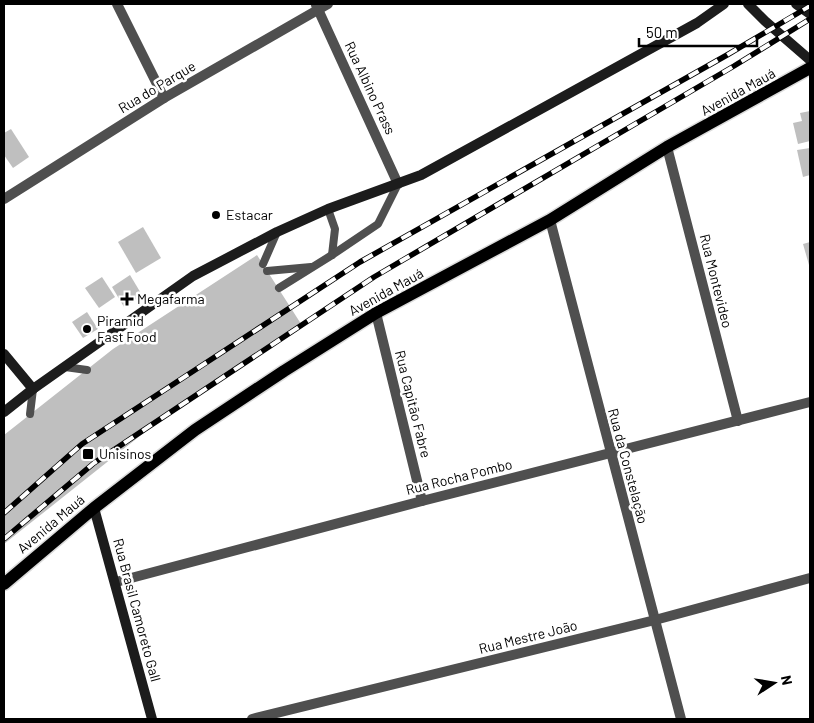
<svg xmlns="http://www.w3.org/2000/svg" width="814" height="723" font-family="Barlow,sans-serif">
	<rect width="100%" height="100%" fill="#fff"/>
	<g fill="#bfbfbf">
		<polygon points="810,111 810,141 798,144 793,123 802,121 800,113"/>
		<polygon points="11,129 29,157 13,168 4,155 4,133"/>
		<polygon points="810,148 810,175 803,177 797,150"/>
		<polygon points="143,227 161,258 136,273 118,242"/>
		<polygon points="810,242 810,264 809,265 803,244"/>
		<polygon points="257,255 303,327 155,424 4,544 4,435 113,349"/>
		<polygon points="130,275 142,295 124,307 112,287"/>
		<polygon points="102,277 115,297 99,308 85,288"/>
		<polygon points="87,312 98,329 83,338 72,322"/>
	</g>
	<g fill="none" stroke-linecap="round" stroke-linejoin="round">
		<defs>
			<polyline id="primary" points="4,584 94,508 195,430 284,371 376,313 550,220 667,147 810,68"/>
		</defs>
		<use href="#primary" stroke="#dbdbdb" stroke-width="15"/>
		<g stroke="#4f4f4f" stroke-width="8">
			<polyline points="328,209 335,229 332,255"/>
			<polyline points="263,264 277,232"/>
			<polyline points="267,271 311,267"/>
			<polyline points="279,288 332,255 378,224 398,184"/>
			<polyline points="65,367 87,370"/>
			<polyline points="30,414 33,389"/>
		</g>
		<g stroke="#4f4f4f" stroke-width="10">
			<polyline points="117,4 164,98"/>
			<polyline points="316,5 398,184"/>
			<polyline points="667,147 738,421"/>
			<polyline points="4,199 164,98 328,4"/>
			<polyline points="550,220 681,719"/>
			<polyline points="376,313 422,501"/>
			<polyline points="116,582 422,501 810,402"/>
			<polyline points="252,719 655,620 810,578"/>
		</g>
		<g stroke="#1c1c1c" stroke-width="10">
			<polyline points="748,4 765,21 810,60"/>
			<polyline points="796,4 810,14"/>
			<polyline points="4,354 33,389"/>
			<polyline points="4,412 33,389 193,276 277,232 328,209 421,175 697,23 724,4"/>
			<polyline points="94,508 152,719"/>
		</g>
		<use href="#primary" stroke="#000" stroke-width="12"/>
		<defs>
			<g id="rail">
				<polyline points="4,513 82,444 360,262 727,55 810,6"/>
				<polyline points="4,539 94,463 374,277 734,66 810,19"/>
			</g>
		</defs>
		<use href="#rail" stroke="#000" stroke-width="5.5"/>
		<use href="#rail" stroke="#fff" stroke-width="4" stroke-dasharray="11" stroke-linecap="butt"/>
	</g>
	<g fill="#000" stroke="#fff" stroke-width="2">
		<circle cx="216" cy="215" r="5"/>
		<path d="M124.5 291.5h5v5h5v5h-5v5h-5v-5h-5v-5h5z"/>
		<circle cx="87" cy="329" r="5"/>
		<rect x="82" y="448" width="12" height="12" rx="2.5"/>
	</g>
	<g text-anchor="middle" stroke-width="5" stroke-linejoin="round" paint-order="stroke">
		<g font-size="14" fill="#000" stroke="#fff">
			<text transform="translate(157 87) rotate(-31)" y="5">Rua do Parque</text>
			<text transform="translate(370 88) rotate(65)" y="5">Rua Albino Prass</text>
			<text transform="translate(738 92) rotate(-29)" y="5">Avenida Mauá</text>
			<text transform="translate(716 281) rotate(76)" y="5">Rua Montevideo</text>
			<text transform="translate(386 292) rotate(-29)" y="5">Avenida Mauá</text>
			<text transform="translate(413 404) rotate(76)" y="5">Rua Capitão Fabre</text>
			<text transform="translate(628 466) rotate(75)" y="5">Rua da Constelação</text>
			<text transform="translate(459 477) rotate(-14)" y="5">Rua Rocha Pombo</text>
			<text transform="translate(51 524) rotate(-40)" y="5">Avenida Mauá</text>
			<text transform="translate(137 610) rotate(75)" y="5">Rua Brasil Camoreto Gall</text>
			<text transform="translate(528 637) rotate(-14)" y="5">Rua Mestre João</text>
		</g>
		<g font-size="14" fill="#000" stroke="#fff" text-anchor="start">
			<text x="226" y="220">Estacar</text>
			<text x="137" y="304">Megafarma</text>
			<text x="97" y="326">Piramid<tspan x="97" dy="16">Fast Food</tspan></text>
			<text x="99" y="459">Unisinos</text>
		</g>
	</g>
	<rect width="814" height="723" fill="none" stroke="#000000" stroke-width="10"/>
	<g transform="translate(774 683) rotate(78)" stroke="#ffffff" stroke-width="4" paint-order="stroke">
	<path d="M0-4L9 19L0 12L-9 19Z" fill="#000000"/>
	<text y="-8" font-size="14" font-weight="bold" text-anchor="middle" fill="#000000">N</text>
	</g>
	<path d="M639 38v8h118v-8" fill="none" stroke="#000000" stroke-width="2.5"/>
	<text x="646" y="38" font-size="15" fill="#000000" stroke="#ffffff" stroke-width="4" paint-order="stroke">50 m</text>
</svg>
